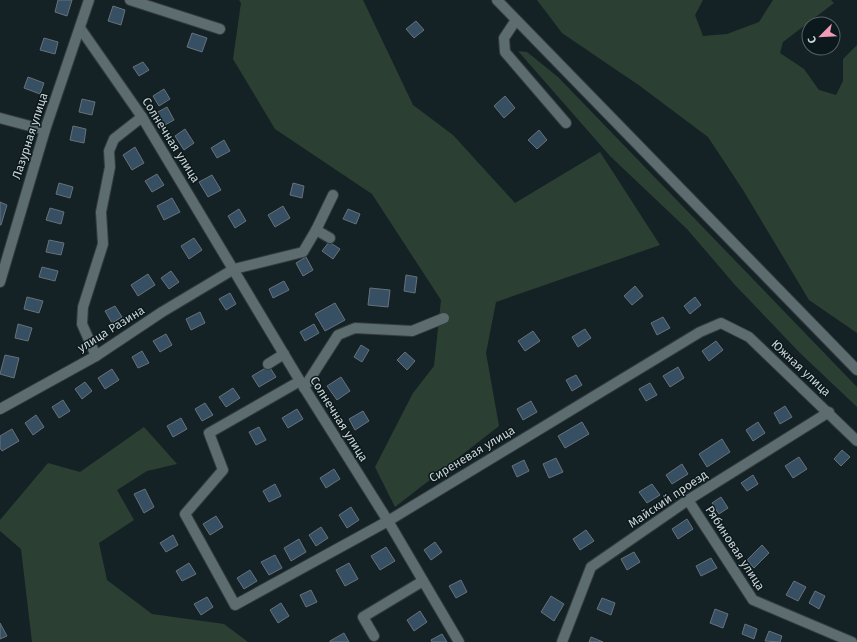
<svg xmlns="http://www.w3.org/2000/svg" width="857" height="642" font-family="'Fira Sans',sans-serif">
	<rect width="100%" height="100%" fill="#152225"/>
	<g fill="#2b4032">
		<polygon points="239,0 363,0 413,105 453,135 515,203 600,152 660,245 496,302 486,353 499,426 395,507 375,467 413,393 434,366 441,300 372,194 275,129 233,59 241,3"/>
		<polygon points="537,0 703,0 695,15 703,36 727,34 759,22 773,0 831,0 834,3 783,42 780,53 804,69 819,90 836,95 843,81 843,59 857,45 857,333 809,300 743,190 708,137 640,86 562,33"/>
		<polygon points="518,51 527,52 558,77 857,387 857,407 799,352 735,285 687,229 610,156"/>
		<polygon points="144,427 177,464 147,471 117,490 134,520 99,543 107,580 152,614 224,624 248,642 32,642 21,549 0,531 0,520 48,463 80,472"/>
	</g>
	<g fill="#364f62" stroke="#67717a">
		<polygon points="58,0 72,0 67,16 55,12"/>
		<polygon points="113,6 125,10 121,25 108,21"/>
		<polygon points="416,21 424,30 414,38 406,29"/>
		<polygon points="192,33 207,38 202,52 187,47"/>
		<polygon points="44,38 58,42 55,54 40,50"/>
		<polygon points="143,62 149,70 139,76 133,67"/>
		<polygon points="28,77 44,83 40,94 24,88"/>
		<polygon points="164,89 170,99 159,106 153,96"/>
		<polygon points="505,96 515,108 504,118 494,106"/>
		<polygon points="82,99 95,102 92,115 79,112"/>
		<polygon points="167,107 174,120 163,126 156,113"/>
		<polygon points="73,126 86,129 84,143 70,140"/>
		<polygon points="185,129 194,143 184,150 175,136"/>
		<polygon points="539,130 547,140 537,149 528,140"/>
		<polygon points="224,140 230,151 217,158 211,148"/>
		<polygon points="135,147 144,163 132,170 123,155"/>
		<polygon points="157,174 164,185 152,192 145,181"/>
		<polygon points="212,175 221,190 208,197 199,182"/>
		<polygon points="59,183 73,187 70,198 56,194"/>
		<polygon points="293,183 304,186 302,198 290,195"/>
		<polygon points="172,198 180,212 164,220 157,206"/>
		<polygon points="0,202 7,205 1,225 0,225"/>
		<polygon points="283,206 290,218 275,227 268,215"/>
		<polygon points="50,208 64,212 61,224 46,220"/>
		<polygon points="239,209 246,221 235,228 228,216"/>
		<polygon points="348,209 360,214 356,224 343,219"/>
		<polygon points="194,238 202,250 189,259 181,246"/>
		<polygon points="49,240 64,243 61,255 46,252"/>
		<polygon points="329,242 340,249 333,259 322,251"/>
		<polygon points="306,257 313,270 303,276 296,263"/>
		<polygon points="42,267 58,271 55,281 39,277"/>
		<polygon points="171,271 179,282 169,289 161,278"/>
		<polygon points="148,274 155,285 138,296 131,285"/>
		<polygon points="406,275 417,277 415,293 404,291"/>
		<polygon points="284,281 289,290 273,298 269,289"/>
		<polygon points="635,286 643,296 632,305 624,296"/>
		<polygon points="370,288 390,290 388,307 368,305"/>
		<polygon points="230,293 236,304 226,310 219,299"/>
		<polygon points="27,297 43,301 39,313 24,309"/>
		<polygon points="695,297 701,305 690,314 684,306"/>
		<polygon points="335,303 345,320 325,331 315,314"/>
		<polygon points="115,306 122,317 112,323 105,311"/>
		<polygon points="200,312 205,323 191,330 186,319"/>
		<polygon points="663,317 670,328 657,335 651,323"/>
		<polygon points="18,324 32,328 28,341 15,338"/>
		<polygon points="314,324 319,333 305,341 300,332"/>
		<polygon points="585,329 591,338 578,347 572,337"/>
		<polygon points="533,331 540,341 525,351 518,341"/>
		<polygon points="166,334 172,345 160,352 153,341"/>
		<polygon points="716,341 723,350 709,361 702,351"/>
		<polygon points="361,345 369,350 362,362 354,357"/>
		<polygon points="142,351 149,363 138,368 132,357"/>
		<polygon points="405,352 415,361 407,370 397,360"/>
		<polygon points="5,355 19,358 14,378 0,374"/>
		<polygon points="269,366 276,377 259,387 252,376"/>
		<polygon points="678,367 684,378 670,387 663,376"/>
		<polygon points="112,369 119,380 105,389 98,378"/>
		<polygon points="576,375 582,385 572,391 566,380"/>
		<polygon points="341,377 350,391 337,400 327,386"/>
		<polygon points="85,382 92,391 82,399 75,389"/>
		<polygon points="650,383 657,395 646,401 639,389"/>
		<polygon points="233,388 240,398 226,407 219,397"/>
		<polygon points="63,400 70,411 59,418 52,407"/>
		<polygon points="531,401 537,412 523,420 517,409"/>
		<polygon points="205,403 213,415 202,421 195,409"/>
		<polygon points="785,406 792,417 780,424 774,413"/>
		<polygon points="297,409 303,419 288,428 282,418"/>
		<polygon points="363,411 369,421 355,430 349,419"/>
		<polygon points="36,415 44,427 33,435 25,423"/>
		<polygon points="181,418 187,429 173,437 167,426"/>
		<polygon points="582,422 589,434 565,448 558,436"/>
		<polygon points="758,422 765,433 753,441 746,430"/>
		<polygon points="259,427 266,440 256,445 249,432"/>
		<polygon points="12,429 19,441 2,451 0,448 0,436"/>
		<polygon points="722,439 730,452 707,467 699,454"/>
		<polygon points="842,450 850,457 841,466 834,459"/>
		<polygon points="799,457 807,469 793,478 785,466"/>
		<polygon points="556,458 563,472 549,478 543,464"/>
		<polygon points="524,460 529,471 517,477 512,466"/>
		<polygon points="682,464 688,474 672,484 666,475"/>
		<polygon points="334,469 340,479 326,488 320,478"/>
		<polygon points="753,475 758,484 747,491 741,483"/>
		<polygon points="275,484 281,496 269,502 263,491"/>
		<polygon points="652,484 660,495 647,503 639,492"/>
		<polygon points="145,489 154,507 144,513 134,494"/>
		<polygon points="721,497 728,508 719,514 712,503"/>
		<polygon points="351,507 359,520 347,528 339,515"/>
		<polygon points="216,516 223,527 210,535 203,524"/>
		<polygon points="687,519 693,529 678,539 672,529"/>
		<polygon points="321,527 328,538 316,546 309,535"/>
		<polygon points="586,530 594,541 580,550 573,539"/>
		<polygon points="173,535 178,545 166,552 160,543"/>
		<polygon points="299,539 306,552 291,561 284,548"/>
		<polygon points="435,542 442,552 431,560 424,550"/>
		<polygon points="762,545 769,553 754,568 747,560"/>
		<polygon points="386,547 395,561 380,570 371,556"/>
		<polygon points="634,552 640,562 627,570 621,559"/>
		<polygon points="275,555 282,568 269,575 261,562"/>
		<polygon points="711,558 717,568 701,576 696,566"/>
		<polygon points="189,563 196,574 182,581 176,571"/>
		<polygon points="349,563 358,579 345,586 336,570"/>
		<polygon points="250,570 257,581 244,589 237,578"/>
		<polygon points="461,580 467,592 456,598 449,586"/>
		<polygon points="794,581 806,587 798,601 786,595"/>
		<polygon points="311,590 317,602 306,607 300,595"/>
		<polygon points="815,591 825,596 819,609 809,603"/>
		<polygon points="551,596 564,604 554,621 541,612"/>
		<polygon points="207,597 213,607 201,615 194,604"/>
		<polygon points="602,598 615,603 611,615 597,609"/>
		<polygon points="281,603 289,616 278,623 270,610"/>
		<polygon points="715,609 728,614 723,628 710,623"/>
		<polygon points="420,611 427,622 414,631 407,620"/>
		<polygon points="0,623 7,636 0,639"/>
		<polygon points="745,624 757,629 754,639 742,634"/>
		<polygon points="769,631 782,636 780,642 765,641"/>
		<polygon points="344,633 349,642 330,642 330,641"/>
		<polygon points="442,634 447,642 432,642 431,640"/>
		<polygon points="591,637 603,642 589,642"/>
	</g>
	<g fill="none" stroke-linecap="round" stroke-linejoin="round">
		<defs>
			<g id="minor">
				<polyline points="130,0 220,29"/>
				<polyline points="497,0 857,370"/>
				<polyline points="516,20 504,38 505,52 566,123"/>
				<polyline points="80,28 142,117 300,381 388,521 459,642"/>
				<polyline points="0,118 45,130"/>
				<polyline points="316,230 330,238"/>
				<polyline points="0,282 45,130 89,0"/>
				<polyline points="96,356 82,324 83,307 103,244 101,212 110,167 109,151 114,139 142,117"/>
				<polyline points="268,364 284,354"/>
				<polyline points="300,381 209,433 223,470 185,514 235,605 388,521 700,332 721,323 749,337 857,441"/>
				<polyline points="304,388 338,335 355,328 412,331 444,318"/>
				<polyline points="0,409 96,356 162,312 234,269 303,252 316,230 333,195"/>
				<polyline points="688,500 753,600 852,642"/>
				<polyline points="374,636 363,617 423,581"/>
				<polyline points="562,642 591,567 688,500 829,412"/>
			</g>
		</defs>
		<use href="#minor" stroke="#323c3e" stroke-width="12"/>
		<use href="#minor" stroke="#5d6c6f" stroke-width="10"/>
	</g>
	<g text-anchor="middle" stroke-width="3" stroke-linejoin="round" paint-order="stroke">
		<g font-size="12" fill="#cad3d5" stroke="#0c191c">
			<text transform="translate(30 136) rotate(-72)" y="4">Лазурная улица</text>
			<text transform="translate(171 140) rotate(58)" y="4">Солнечная улица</text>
			<text transform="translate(111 329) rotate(-32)" y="4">улица Разина</text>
			<text transform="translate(801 368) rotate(43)" y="4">Южная улица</text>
			<text transform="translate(339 419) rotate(58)" y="4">Солнечная улица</text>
			<text transform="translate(472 454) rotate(-31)" y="4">Сиреневая улица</text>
			<text transform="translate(668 499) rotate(-34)" y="4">Майский проезд</text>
			<text transform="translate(735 548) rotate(57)" y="4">Рябиновая улица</text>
		</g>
	</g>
	<g transform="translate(821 36) rotate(246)"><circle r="19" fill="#0c191c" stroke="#586366"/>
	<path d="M0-3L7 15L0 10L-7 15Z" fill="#f09ab7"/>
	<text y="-6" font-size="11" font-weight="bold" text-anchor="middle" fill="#cad3d5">С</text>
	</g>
</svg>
